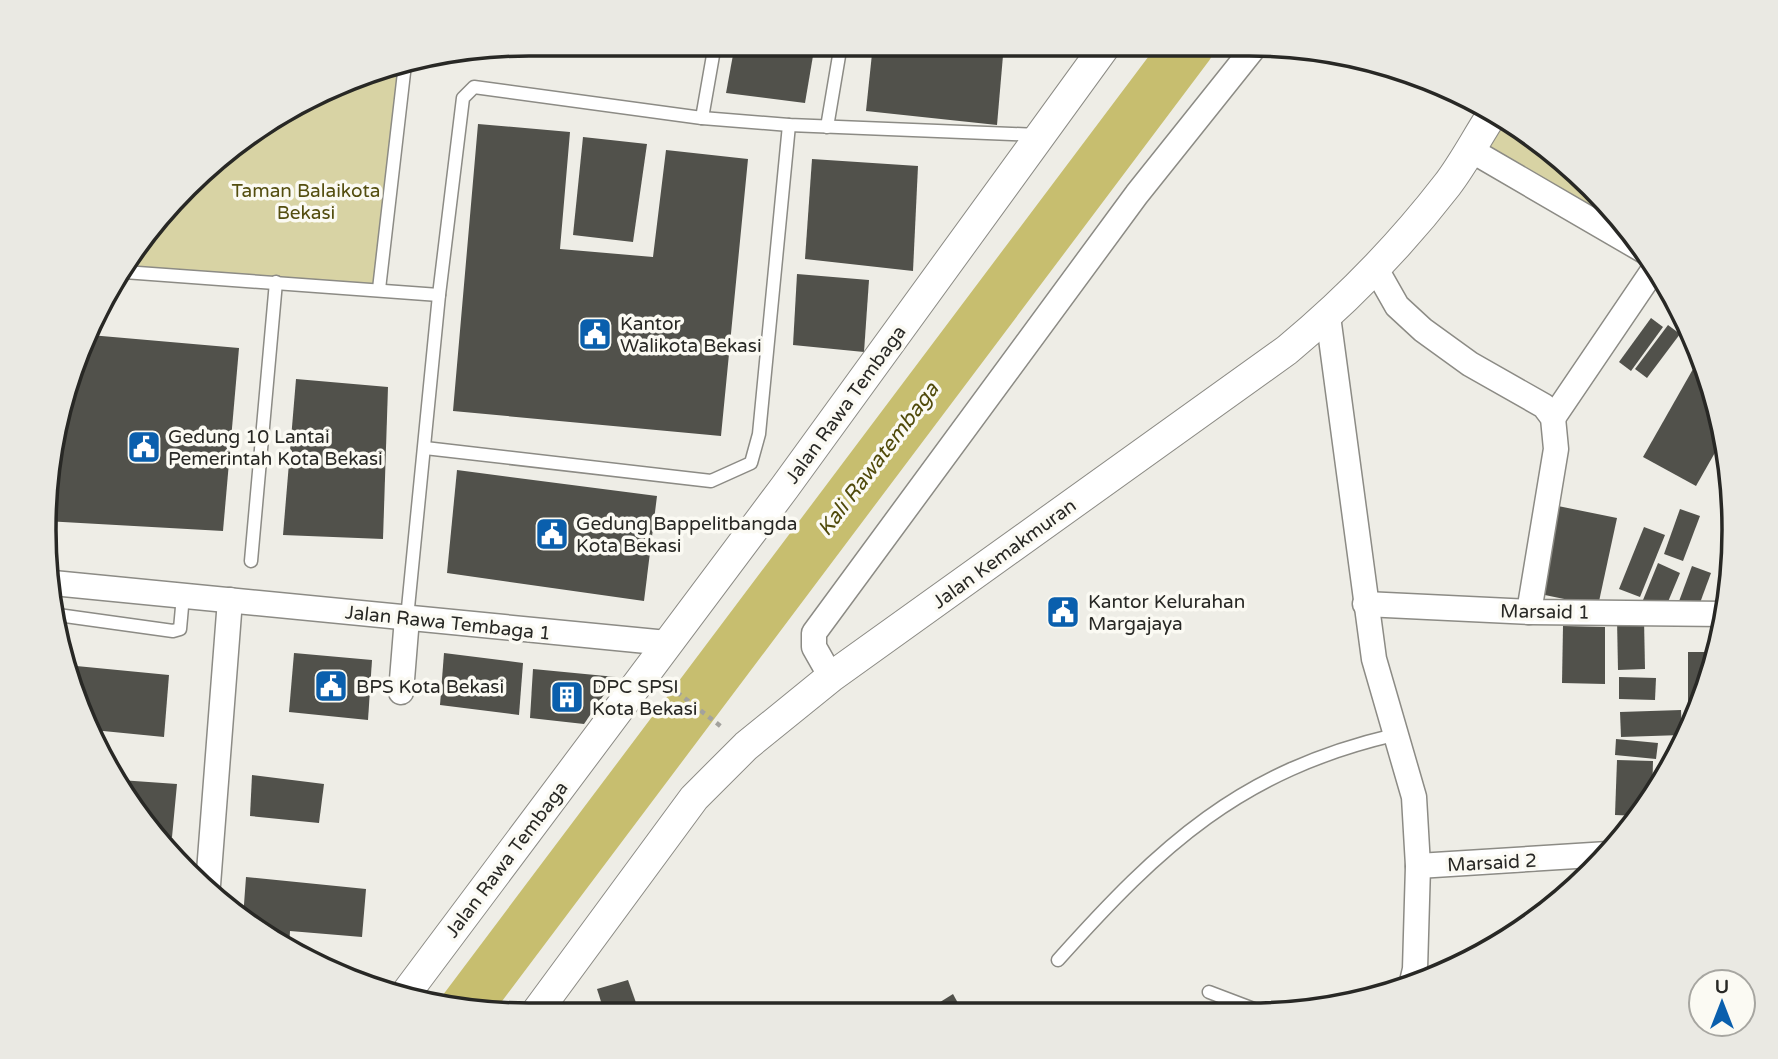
<svg xmlns="http://www.w3.org/2000/svg" width="1778" height="1059" font-family="'Varela Round',sans-serif">
	<rect width="100%" height="100%" fill="#eeede6"/>
	<g fill="#d8d3a4">
		<polygon points="404,64 379,289 124,272 144,234 234,144 374,69"/>
		<path d="M1493,113C1556,144 1602,198 1646,252L1469,149Z"/>
	</g>
	<g fill="none" stroke-linecap="round" stroke-linejoin="round">
		<polyline stroke="#c7be6f" stroke-width="51" points="465,1008 1189,45"/>
	</g>
	<g fill="#51514b">
		<polygon points="735,44 815,44 805,103 726,93"/>
		<polygon points="873,44 1004,44 997,125 866,111"/>
		<polygon points="478,124 570,132 560,249 653,257 666,150 748,159 721,436 453,411"/>
		<polygon points="583,137 647,144 633,242 573,235"/>
		<polygon points="812,159 918,166 913,271 805,259"/>
		<polygon points="797,274 869,280 864,352 793,345"/>
		<polygon points="1651,318 1663,327 1631,371 1619,362"/>
		<polygon points="1668,325 1680,334 1647,378 1635,369"/>
		<polygon points="90,335 239,348 223,531 45,521 69,374"/>
		<polygon points="1701,355 1725,435 1696,486 1643,457"/>
		<polygon points="296,379 388,387 383,539 283,535"/>
		<polygon points="457,470 657,496 644,601 447,573"/>
		<polygon points="1558,506 1617,518 1598,606 1540,594"/>
		<polygon points="1680,509 1700,516 1683,561 1664,554"/>
		<polygon points="1644,527 1665,535 1640,597 1619,589"/>
		<polygon points="1658,563 1680,573 1665,609 1643,600"/>
		<polygon points="1692,566 1711,573 1697,611 1678,604"/>
		<polygon points="1617,619 1644,619 1645,669 1618,670"/>
		<polygon points="1563,626 1605,627 1605,684 1562,683"/>
		<polygon points="1688,652 1716,652 1691,728 1688,728"/>
		<polygon points="294,653 372,660 368,720 289,712"/>
		<polygon points="444,653 523,663 519,715 440,705"/>
		<polygon points="66,665 169,675 164,737 93,730 70,686"/>
		<polygon points="533,669 616,677 584,724 530,718"/>
		<polygon points="1619,677 1656,678 1655,700 1619,699"/>
		<polygon points="1681,710 1682,735 1621,737 1620,712"/>
		<polygon points="1616,739 1658,743 1656,759 1615,755"/>
		<polygon points="1617,760 1653,761 1652,800 1639,816 1615,815"/>
		<polygon points="252,775 324,784 319,823 250,816"/>
		<polygon points="120,780 177,784 172,837 156,836 144,825"/>
		<polygon points="246,877 366,889 362,937 290,931 289,948 259,933 243,918"/>
		<polygon points="628,980 640,1014 605,1014 597,989"/>
		<polygon points="953,994 964,1014 921,1014"/>
	</g>
	<g fill="none" stroke-linecap="round" stroke-linejoin="round">
		<defs>
			<g id="service">
				<polyline points="702,118 715,44"/>
				<polyline points="827,127 841,44"/>
				<polyline points="124,272 439,295"/>
				<polyline points="379,289 405,64"/>
				<polyline points="425,448 711,481 751,463 759,434 789,125"/>
				<polyline points="251,561 276,282"/>
				<polyline points="58,615 173,631 180,629 183,596"/>
				<polyline points="407,618 439,295 463,98 474,87 702,118 789,125 1038,135"/>
				<path d="M1058,960C1161,845 1240,771 1394,735"/>
				<polyline points="1209,992 1267,1014"/>
			</g>
			<g id="minor">
				<polyline points="1469,149 1646,252"/>
				<polyline points="1376,269 1397,306 1423,330 1470,364 1544,406 1553,418 1556,449 1529,612"/>
				<polyline points="1328,316 1374,659 1414,797 1418,866 1415,969 1411,986"/>
				<polyline points="1553,418 1656,266"/>
				<polyline points="53,583 667,643"/>
				<polyline points="1365,604 1529,612 1726,614"/>
				<polyline points="831,677 814,647 814,633 1137,194 1256,45"/>
				<polyline points="401,692 407,618"/>
				<polyline points="1418,866 1608,854"/>
				<polyline points="208,885 230,600"/>
			</g>
			<g id="tertiary">
				<polyline points="404,996 785,487 1106,45"/>
				<path d="M535,1014L694,798L746,746L831,677L1287,350C1346,301 1400,246 1447,185C1464,163 1477,137 1493,113"/>
			</g>
		</defs>
		<use href="#service" stroke="#8c8b85" stroke-width="15"/>
		<use href="#minor" stroke="#8c8b85" stroke-width="27"/>
		<use href="#tertiary" stroke="#8c8b85" stroke-width="32"/>
		<polyline stroke="#a3a29d" stroke-width="4.5" stroke-dasharray="5 5" stroke-linecap="butt" points="669,686 723,728"/>
		<use href="#service" stroke="#fff" stroke-width="12"/>
		<use href="#minor" stroke="#fff" stroke-width="24"/>
		<use href="#tertiary" stroke="#fff" stroke-width="30"/>
	</g>
	<defs>
		<symbol id="civic-square" viewBox="-11 -11 22 22"><rect x="-9" y="-9" width="18" height="18" rx="4" fill="#0a5fad" stroke="#fbfaf3"/><path d="M-.6-6.5H3V-4.5H.6V-3L4-1V1h2V6H-6V1h2V-1L-.6-3ZM-1.2 2.5V6h2.4V2.5Z" fill="#fff"/></symbol>
		<symbol id="building-square" viewBox="-11 -11 22 22"><rect x="-9" y="-9" width="18" height="18" rx="4" fill="#0a5fad" stroke="#fbfaf3"/><path d="M-4-6H4V6H1V3H-1V6H-4ZM-2.5-4.3h1.7v1.8h-1.7ZM.8-4.3h1.7v1.8H.8ZM-2.5-1h1.7V.8h-1.7ZM.8-1h1.7V.8H.8Z" fill="#fff"/></symbol>
	</defs>
	<g fill-rule="evenodd">
		<use href="#civic-square" x="576" y="315" width="38" height="38"/>
		<use href="#civic-square" x="125" y="428" width="38" height="38"/>
		<use href="#civic-square" x="533" y="515" width="38" height="38"/>
		<use href="#civic-square" x="1044" y="593" width="38" height="38"/>
		<use href="#civic-square" x="312" y="667" width="38" height="38"/>
		<use href="#building-square" x="548" y="678" width="38" height="38"/>
	</g>
	<g text-anchor="middle" stroke-width="7" stroke-linejoin="round" paint-order="stroke">
		<g font-size="19" fill="#544e10" stroke="#fbfaf3">
			<text x="306" y="197">Taman Balaikota<tspan x="306" dy="22">Bekasi</tspan></text>
		</g>
		<g font-size="19" fill="#282825" stroke="#fbfaf3" text-anchor="start">
			<text x="620" y="330">Kantor<tspan x="620" dy="22">Walikota Bekasi</tspan></text>
			<text x="168" y="443">Gedung 10 Lantai<tspan x="168" dy="22">Pemerintah Kota Bekasi</tspan></text>
			<text x="576" y="530">Gedung Bappelitbangda<tspan x="576" dy="22">Kota Bekasi</tspan></text>
			<text x="1088" y="608">Kantor Kelurahan<tspan x="1088" dy="22">Margajaya</tspan></text>
			<text x="356" y="693">BPS Kota Bekasi</text>
			<text x="592" y="693">DPC SPSI<tspan x="592" dy="22">Kota Bekasi</tspan></text>
		</g>
		<g font-size="19" fill="#282825" stroke="#fbfaf3">
			<text transform="translate(845 404) rotate(-54)" y="7">Jalan Rawa Tembaga</text>
			<text transform="translate(1004 553) rotate(-36)" y="7">Jalan Kemakmuran</text>
			<text transform="translate(1545 611) rotate(1)" y="7">Marsaid 1</text>
			<text transform="translate(448 622) rotate(6)" y="7">Jalan Rawa Tembaga 1</text>
			<text transform="translate(506 859) rotate(-53)" y="7">Jalan Rawa Tembaga</text>
			<text transform="translate(1492 862) rotate(-3)" y="7">Marsaid 2</text>
		</g>
		<g font-size="21" font-style="italic" fill="#504a0a" stroke="#fbfaf3">
			<text transform="translate(878 459) rotate(-53)" y="7">Kali Rawatembaga</text>
		</g>
	</g>
	<path d="M0 0H1778V1059H0ZM529 56H1249A473 473 0 0 1 1722 529V530A473 473 0 0 1 1249 1003H529A473 473 0 0 1 56 530V529A473 473 0 0 1 529 56Z" fill="#eae9e3" fill-rule="evenodd"/>
	<path fill="none" stroke="#282825" stroke-width="3.5" d="M529 56H1249A473 473 0 0 1 1722 529V530A473 473 0 0 1 1249 1003H529A473 473 0 0 1 56 530V529A473 473 0 0 1 529 56Z"/>
	<g transform="translate(1722 1003)"><circle r="33" fill="#fbfaf3" stroke="#a7a6a1" stroke-width="2"/>
	<path d="M0-5L12 26L0 18L-12 26Z" fill="#0a5fad"/>
	<text y="-10" font-size="19" font-weight="bold" text-anchor="middle" fill="#282825">U</text>
	</g>
</svg>
